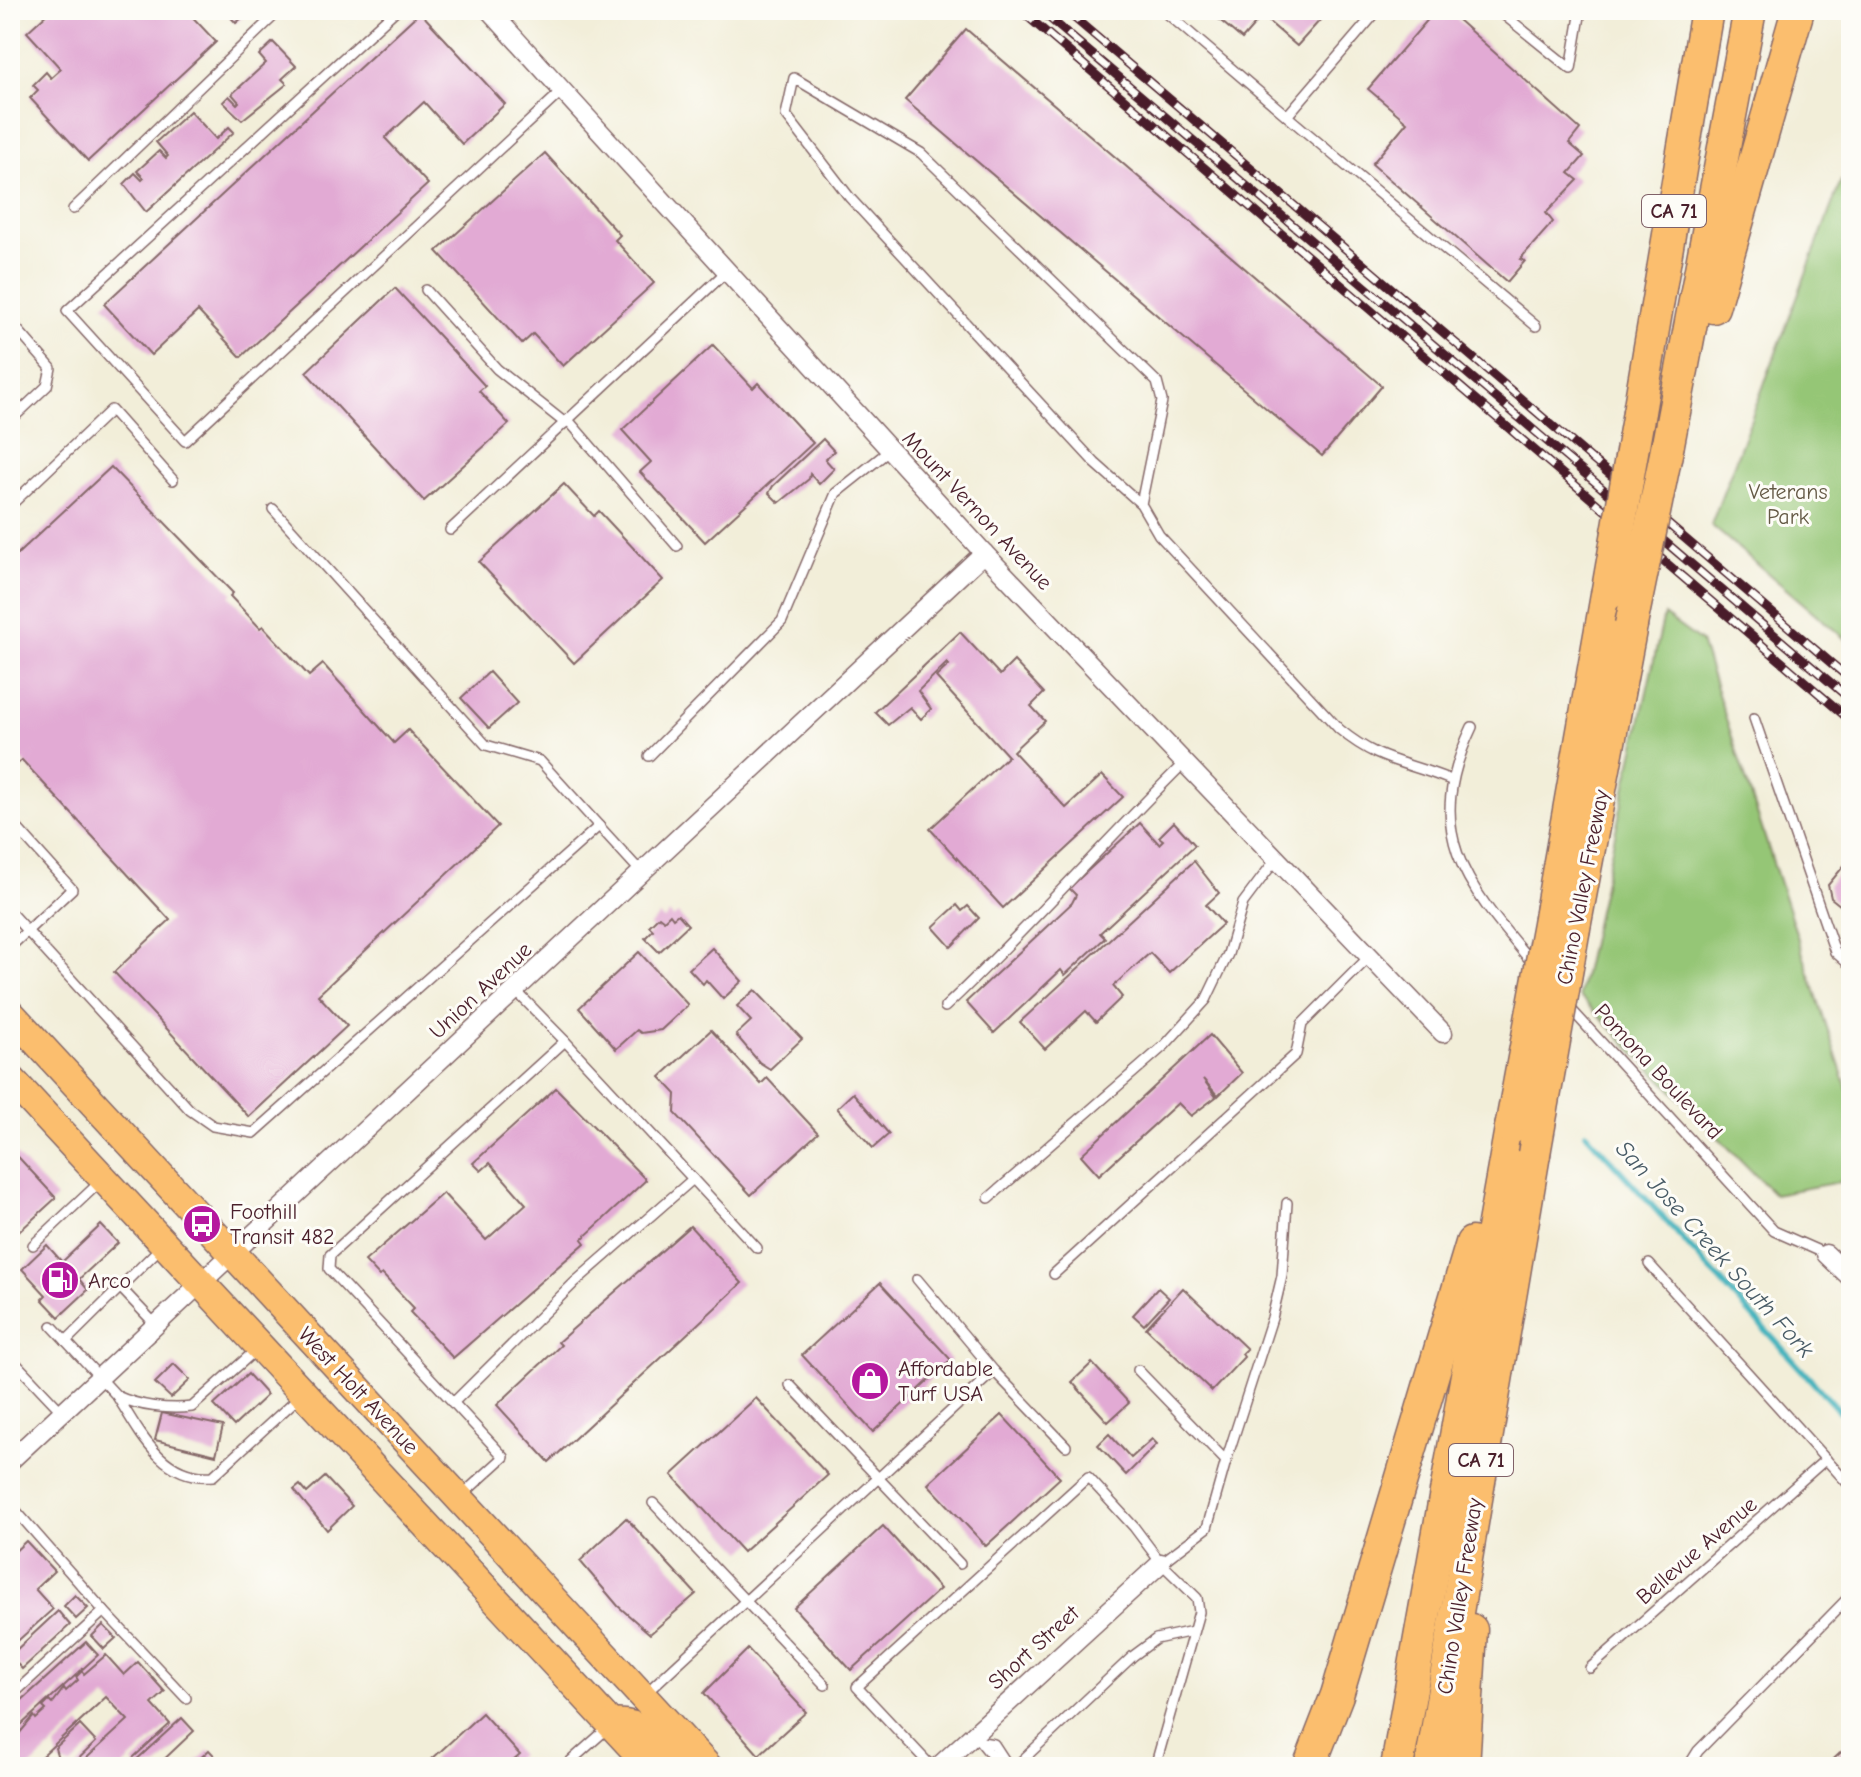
<svg xmlns="http://www.w3.org/2000/svg" width="1861" height="1777" font-family="'Comic Neue',sans-serif">
	<rect width="100%" height="100%" fill="#fdfcf7"/>
	<filter id="ink" filterUnits="userSpaceOnUse"><feTurbulence type="fractalNoise" baseFrequency=".0125" numOctaves="2"/><feDisplacementMap in="SourceGraphic" scale="16" xChannelSelector="R" yChannelSelector="G"/><feConvolveMatrix kernelMatrix="1 2 1 2 8 2 1 2 1" color-interpolation-filters="sRGB"/></filter>
	<filter id="wash" filterUnits="userSpaceOnUse"><feTurbulence type="fractalNoise" baseFrequency=".006" numOctaves="4" result="noise"/><feDisplacementMap in="SourceGraphic" scale="32" xChannelSelector="R" yChannelSelector="G"/><feGaussianBlur stdDeviation="1.8" result="paint"/><feColorMatrix in="noise" values="0 0 0 0 0 0 0 0 0 0 0 0 0 0 0 0 0 1.4 0 .05"/><feComposite in="paint" operator="in"/></filter>
	<g filter="url(#wash)">
		<rect width="100%" height="100%" fill="#f2eed9"/>
		<g fill="#95c676" stroke="#707250" stroke-width="2">
			<polygon points="1841,181 1851,190 1851,644 1711,525"/>
			<polygon points="1664,615 1701,642 1851,1101 1851,1180 1774,1194 1579,996"/>
		</g>
		<g fill="none" stroke-linecap="round" stroke-linejoin="round">
			<polyline stroke="#45b4be" stroke-width="6" points="1586,1133 1851,1424"/>
		</g>
		<g id="blocks">
			<g fill="#e2aad4">
				<polygon points="51,10 186,10 216,42 88,161 30,98 38,90 33,85 46,72 51,78 61,69 27,32"/>
				<polygon points="224,10 251,10 236,23"/>
				<polygon points="1208,10 1329,10 1297,46 1262,16 1242,39"/>
				<polygon points="1436,10 1447,10 1580,129 1569,143 1584,156 1569,173 1578,180 1546,213 1553,222 1520,259 1525,261 1507,282 1372,164 1407,122 1368,89"/>
				<polygon points="420,12 505,104 462,144 424,102 385,138 428,184 241,357 198,311 151,355 104,304"/>
				<polygon points="966,29 1382,386 1322,456 905,100"/>
				<polygon points="273,42 296,66 282,79 287,84 242,120 223,102 229,96 237,104 239,102 232,94 266,63 259,55"/>
				<polygon points="190,111 216,139 229,127 234,132 146,212 124,184 135,173 142,180 144,178 137,171 159,151 166,158 168,156 156,142"/>
				<polygon points="545,153 620,235 615,240 654,283 563,366 533,334 522,344 437,251"/>
				<polygon points="395,288 485,386 479,391 509,424 424,501 306,372"/>
				<polygon points="713,345 753,388 758,383 813,443 705,542 640,472 651,462 622,430"/>
				<polygon points="823,439 834,451 825,459 834,469 819,484 810,474 809,479 779,503 769,493 773,486"/>
				<polygon points="111,467 233,593 230,596 260,628 263,626 309,676 323,664 394,743 408,730 498,826 318,995 347,1026 249,1117 114,972 170,920 22,760 13,768 10,765 10,561"/>
				<polygon points="564,484 594,516 599,511 663,580 574,663 479,562"/>
				<polygon points="960,632 1000,675 1014,661 1044,693 1031,706 1045,721 1013,751 1066,808 1102,775 1123,797 1003,908 930,829 1008,756 936,677 949,665 947,663 918,691 931,709 921,719 910,707 888,725 875,712"/>
				<polygon points="489,672 517,703 489,728 461,698"/>
				<polygon points="1174,822 1195,845 1100,933 1105,938 1065,975 1061,970 994,1033 966,1002 1072,903 1076,895 1069,888 1140,823 1159,844 1163,840 1159,837"/>
				<polygon points="1851,857 1851,914 1831,898 1828,885"/>
				<polygon points="1194,861 1219,893 1206,905 1223,924 1169,973 1150,953 1113,986 1122,997 1096,1022 1086,1011 1045,1049 1020,1022"/>
				<polygon points="957,905 962,911 968,906 979,918 951,947 933,927"/>
				<polygon points="670,914 673,918 678,914 688,925 659,952 645,938 653,930 649,926 659,916 664,920"/>
				<polygon points="712,948 742,981 723,999 706,980 703,984 689,969"/>
				<polygon points="639,952 688,1005 661,1030 641,1033 637,1030 616,1049 579,1008"/>
				<polygon points="755,990 802,1039 770,1069 759,1062 736,1035 751,1021 737,1006"/>
				<polygon points="711,1030 761,1084 767,1078 818,1133 751,1195 675,1113 676,1094 660,1077"/>
				<polygon points="1210,1035 1242,1073 1218,1096 1203,1079 1216,1097 1191,1116 1178,1103 1099,1175 1081,1155"/>
				<polygon points="556,1088 646,1180 582,1239 585,1243 453,1358 410,1312 414,1308 382,1274 379,1276 365,1261 443,1193 486,1240 526,1204 490,1163 481,1171 473,1163"/>
				<polygon points="853,1093 889,1134 873,1148 837,1108"/>
				<polygon points="10,1148 56,1198 10,1240"/>
				<polygon points="101,1225 118,1243 79,1279 88,1290 59,1317 42,1299 46,1295 22,1269 47,1245 62,1262"/>
				<polygon points="690,1226 742,1283 549,1462 497,1405 561,1345 558,1342"/>
				<polygon points="880,1283 951,1360 873,1432 802,1355"/>
				<polygon points="1158,1288 1169,1298 1144,1325 1133,1315"/>
				<polygon points="1183,1288 1247,1349 1242,1354 1244,1357 1212,1391 1146,1328"/>
				<polygon points="1092,1363 1129,1403 1108,1422 1072,1382"/>
				<polygon points="174,1364 190,1380 171,1398 155,1383"/>
				<polygon points="248,1374 267,1395 234,1426 214,1405"/>
				<polygon points="756,1398 828,1475 743,1552 672,1475"/>
				<polygon points="162,1413 223,1426 216,1455 155,1440"/>
				<polygon points="1002,1415 1060,1478 986,1546 928,1484"/>
				<polygon points="1109,1434 1131,1458 1152,1439 1157,1444 1126,1475 1098,1445"/>
				<polygon points="325,1477 352,1506 327,1530 294,1490 300,1485 307,1493"/>
				<polygon points="626,1518 696,1594 650,1634 618,1606 580,1561"/>
				<polygon points="883,1526 940,1589 851,1670 794,1608"/>
				<polygon points="26,1541 54,1571 35,1589 53,1609 11,1647 15,1651 58,1611 70,1625 22,1669 10,1656 10,1556"/>
				<polygon points="75,1595 88,1608 76,1619 64,1606"/>
				<polygon points="103,1625 116,1638 104,1649 92,1636"/>
				<polygon points="86,1642 98,1655 10,1735 10,1711"/>
				<polygon points="748,1649 806,1712 759,1755 704,1693"/>
				<polygon points="106,1655 124,1675 138,1662 165,1692 152,1704 170,1724 123,1767 77,1767 128,1720 106,1697 30,1767 10,1767 10,1738 16,1733 18,1735 34,1716 36,1719 46,1710 43,1707 49,1701 52,1704 64,1688 66,1691 78,1680 76,1677 82,1671 84,1674"/>
				<polygon points="482,1713 520,1755 506,1767 439,1767 432,1759"/>
				<polygon points="182,1718 194,1731 156,1767 137,1767 133,1763"/>
				<polygon points="80,1725 96,1742 71,1766 59,1762 55,1748"/>
				<polygon points="1851,1743 1851,1767 1825,1767"/>
				<polygon points="209,1750 225,1767 191,1767"/>
			</g>
		</g>
	</g>
	<g filter="url(#ink)">
		<use href="#blocks" fill-opacity="0" stroke="#856768" stroke-width="2"/>
		<g fill="none" stroke-linecap="round" stroke-linejoin="round">
			<defs>
				<g id="lane">
					<polyline points="396,10 67,311 185,441 562,91"/>
					<polyline points="1163,10 1287,116 1378,10"/>
					<polyline points="1498,10 1571,69 1581,10"/>
					<polyline points="1287,116 1536,326"/>
					<polyline points="73,209 280,10"/>
					<polyline points="426,290 497,369 565,423"/>
					<polyline points="10,321 51,368 47,386 10,421"/>
					<polyline points="568,420 677,546"/>
					<path d="M1141,504L1095,463L850,198L786,115L794,78L921,153L1157,382L1162,401L1141,504L1159,535L1339,729C1380,763 1405,761 1451,780"/>
					<polyline points="10,506 111,410 173,480"/>
					<polyline points="450,530 727,271"/>
					<polyline points="1754,718 1835,952 1851,966"/>
					<path d="M1472,727C1421,834 1466,884 1534,965"/>
					<polyline points="649,756 782,621 836,493 890,450"/>
					<polyline points="10,820 72,889 10,947"/>
					<polyline points="599,826 641,872"/>
					<polyline points="10,912 190,1110 213,1126 254,1133 599,826 540,761 486,745 273,509"/>
					<path d="M945,1007C1028,929 1103,843 1184,763"/>
					<polyline points="1569,1007 1774,1231 1826,1254"/>
					<polyline points="565,1041 757,1248"/>
					<polyline points="989,1198 1165,1045 1206,1000 1228,954 1243,903 1276,859"/>
					<polyline points="33,1245 100,1182"/>
					<polyline points="1649,1264 1851,1487"/>
					<polyline points="1054,1274 1296,1054 1302,1024 1370,956"/>
					<polyline points="120,1287 156,1325"/>
					<path d="M52,1326L117,1396C138,1406 168,1410 192,1407L258,1348"/>
					<polyline points="66,1341 163,1245"/>
					<polyline points="10,1357 62,1412"/>
					<polyline points="1138,1370 1226,1461 1207,1528 1161,1563"/>
					<polyline points="994,1371 1066,1446"/>
					<polyline points="790,1385 960,1564"/>
					<path d="M117,1396C140,1433 163,1481 213,1476L300,1396"/>
					<polyline points="453,1403 575,1282 693,1179"/>
					<polyline points="1226,1461 1272,1318 1282,1276 1287,1203"/>
					<polyline points="461,1496 504,1457 329,1269 330,1255 565,1041 515,990"/>
					<polyline points="653,1503 825,1685"/>
					<polyline points="10,1504 104,1611"/>
					<polyline points="1590,1668 1826,1459"/>
					<polyline points="645,1694 994,1371 917,1279"/>
					<polyline points="10,1697 104,1611 186,1698"/>
					<polyline points="974,1734 1001,1767"/>
					<polyline points="982,1742 994,1744 1009,1767"/>
					<polyline points="564,1767 609,1727"/>
					<polyline points="932,1767 857,1687 1088,1477 1134,1527 1161,1563 1197,1598 1199,1612 1155,1767"/>
					<polyline points="1015,1767 1133,1656 1156,1639 1193,1631"/>
					<polyline points="1688,1767 1698,1751 1851,1595"/>
				</g>
				<g id="street">
					<polyline points="489,10 984,553 1443,1033"/>
					<polyline points="1826,1254 1851,1278"/>
					<polyline points="10,1461 984,553"/>
					<polyline points="938,1767 1161,1563"/>
				</g>
				<g id="primary">
					<polyline points="10,1013 708,1767"/>
					<polyline points="10,1078 651,1767"/>
					<path d="M611,1724C644,1719 659,1745 680,1767"/>
				</g>
				<g id="highway">
					<polyline points="1713,307 1798,10"/>
					<polyline points="1639,412 1707,10"/>
					<polyline points="1668,444 1750,10"/>
					<polyline points="1552,907 1607,595"/>
					<polyline points="1574,928 1631,625"/>
					<polyline points="1309,1767 1337,1695 1472,1243"/>
					<polyline points="1397,1767 1511,1128"/>
					<polyline points="1431,1767 1534,1154"/>
					<polyline points="1463,1767 1471,1630"/>
				</g>
			</defs>
			<use href="#lane" stroke="#856768" stroke-width="12"/>
			<use href="#street" stroke="#856768" stroke-width="21"/>
			<use href="#primary" stroke="#856768" stroke-width="31"/>
			<use href="#highway" stroke="#856768" stroke-width="35"/>
			<use href="#lane" stroke="#fff" stroke-width="9"/>
			<use href="#street" stroke="#fff" stroke-width="18"/>
			<use href="#primary" stroke="#fbbe6e" stroke-width="28"/>
			<use href="#highway" stroke="#fbbe6e" stroke-width="32"/>
			<defs>
				<g id="rail">
					<polyline points="1020,10 1851,721"/>
					<polyline points="1040,10 1851,700"/>
					<polyline points="1065,10 1851,680"/>
				</g>
			</defs>
			<use href="#rail" stroke="#4a1f2b" stroke-width="9"/>
			<use href="#rail" stroke="#fdfcf7" stroke-width="6" stroke-dasharray="18" stroke-linecap="butt"/>
			<defs>
				<g id="highway-bridge">
					<polyline points="1607,595 1639,412"/>
					<polyline points="1631,625 1668,444"/>
					<polyline points="1511,1128 1552,907"/>
					<polyline points="1534,1154 1574,928"/>
				</g>
			</defs>
			<use href="#highway-bridge" stroke="#856768" stroke-width="35" stroke-linecap="butt"/>
			<use href="#highway-bridge" stroke="#fbbe6e" stroke-width="32"/>
		</g>
	</g>
	<defs>
		<symbol id="bus-disc" viewBox="-11 -11 22 22"><circle r="9.5" fill="#b5179e" stroke="#fdfcf7"/><path d="M-5-6H5V4H4V6H2V4H-2V6H-4V4H-5ZM-3.5-4V0h7V-4ZM-3.5 1.2v1.5H-2V1.2ZM2 1.2v1.5H3.5V1.2Z" fill="#fff"/></symbol>
		<symbol id="fuel-disc" viewBox="-11 -11 22 22"><circle r="9.5" fill="#b5179e" stroke="#fdfcf7"/><path d="M-5.5-6h7V0h2V4h1.3V-2.5L3-4.5l.8-.8L6-3V5H2.5V1h-1V6h-7ZM-4.2-4.7v3.2H.2V-4.7Z" fill="#fff"/></symbol>
		<symbol id="shop-disc" viewBox="-11 -11 22 22"><circle r="9.5" fill="#b5179e" stroke="#fdfcf7"/><path d="M-5-2.5h2.3a2.7 3.5 0 0 1 5.4 0H5L5.5 6h-11ZM-1.5-2.5h3a1.5 2.3 0 0 0-3 0Z" fill="#fff"/></symbol>
	</defs>
	<g fill-rule="evenodd">
		<use href="#bus-disc" x="180" y="1202" width="44" height="44"/>
		<use href="#fuel-disc" x="38" y="1258" width="44" height="44"/>
		<use href="#shop-disc" x="848" y="1359" width="44" height="44"/>
	</g>
	<g text-anchor="middle" stroke-width="6" stroke-linejoin="round" paint-order="stroke">
		<g fill="#fdfcf7" stroke="#806168" stroke-width="2">
			<rect x="1642" y="195" width="64" height="32" rx="6"/>
			<rect x="1449" y="1444" width="64" height="32" rx="6"/>
		</g>
		<g font-size="20" font-weight="bold" fill="#4a1f2b">
			<text x="1674" y="218">CA 71</text>
			<text x="1481" y="1467">CA 71</text>
		</g>
		<g font-size="22" fill="#645945" stroke="#fdfcf7">
			<text x="1788" y="499">Veterans<tspan x="1788" dy="25">Park</tspan></text>
		</g>
		<g font-size="22" fill="#4a1f2b" stroke="#fdfcf7">
			<text transform="translate(978 510) rotate(47)" y="8">Mount Vernon Avenue</text>
			<text transform="translate(1582 887) rotate(-79)" y="8">Chino Valley Freeway</text>
			<text transform="translate(480 990) rotate(-43)" y="8">Union Avenue</text>
			<text transform="translate(1659 1071) rotate(47)" y="8">Pomona Boulevard</text>
			<text transform="translate(359 1390) rotate(47)" y="8">West Holt Avenue</text>
			<text transform="translate(1696 1550) rotate(-41)" y="8">Bellevue Avenue</text>
			<text transform="translate(1459 1596) rotate(-81)" y="8">Chino Valley Freeway</text>
			<text transform="translate(1033 1647) rotate(-42)" y="8">Short Street</text>
		</g>
		<g font-size="22" fill="#4a1f2b" stroke="#fdfcf7" text-anchor="start">
			<text x="230" y="1219">Foothill<tspan x="230" dy="25">Transit 482</tspan></text>
			<text x="88" y="1288">Arco</text>
			<text x="898" y="1376">Affordable<tspan x="898" dy="25">Turf USA</tspan></text>
		</g>
		<g font-size="24" font-style="italic" fill="#485b66" stroke="#fdfcf7">
			<text transform="translate(1715 1249) rotate(48)" y="8">San Jose Creek South Fork</text>
		</g>
	</g>
	<rect width="1861" height="1777" fill="none" stroke="#fdfcf7" stroke-width="40"/>
</svg>
